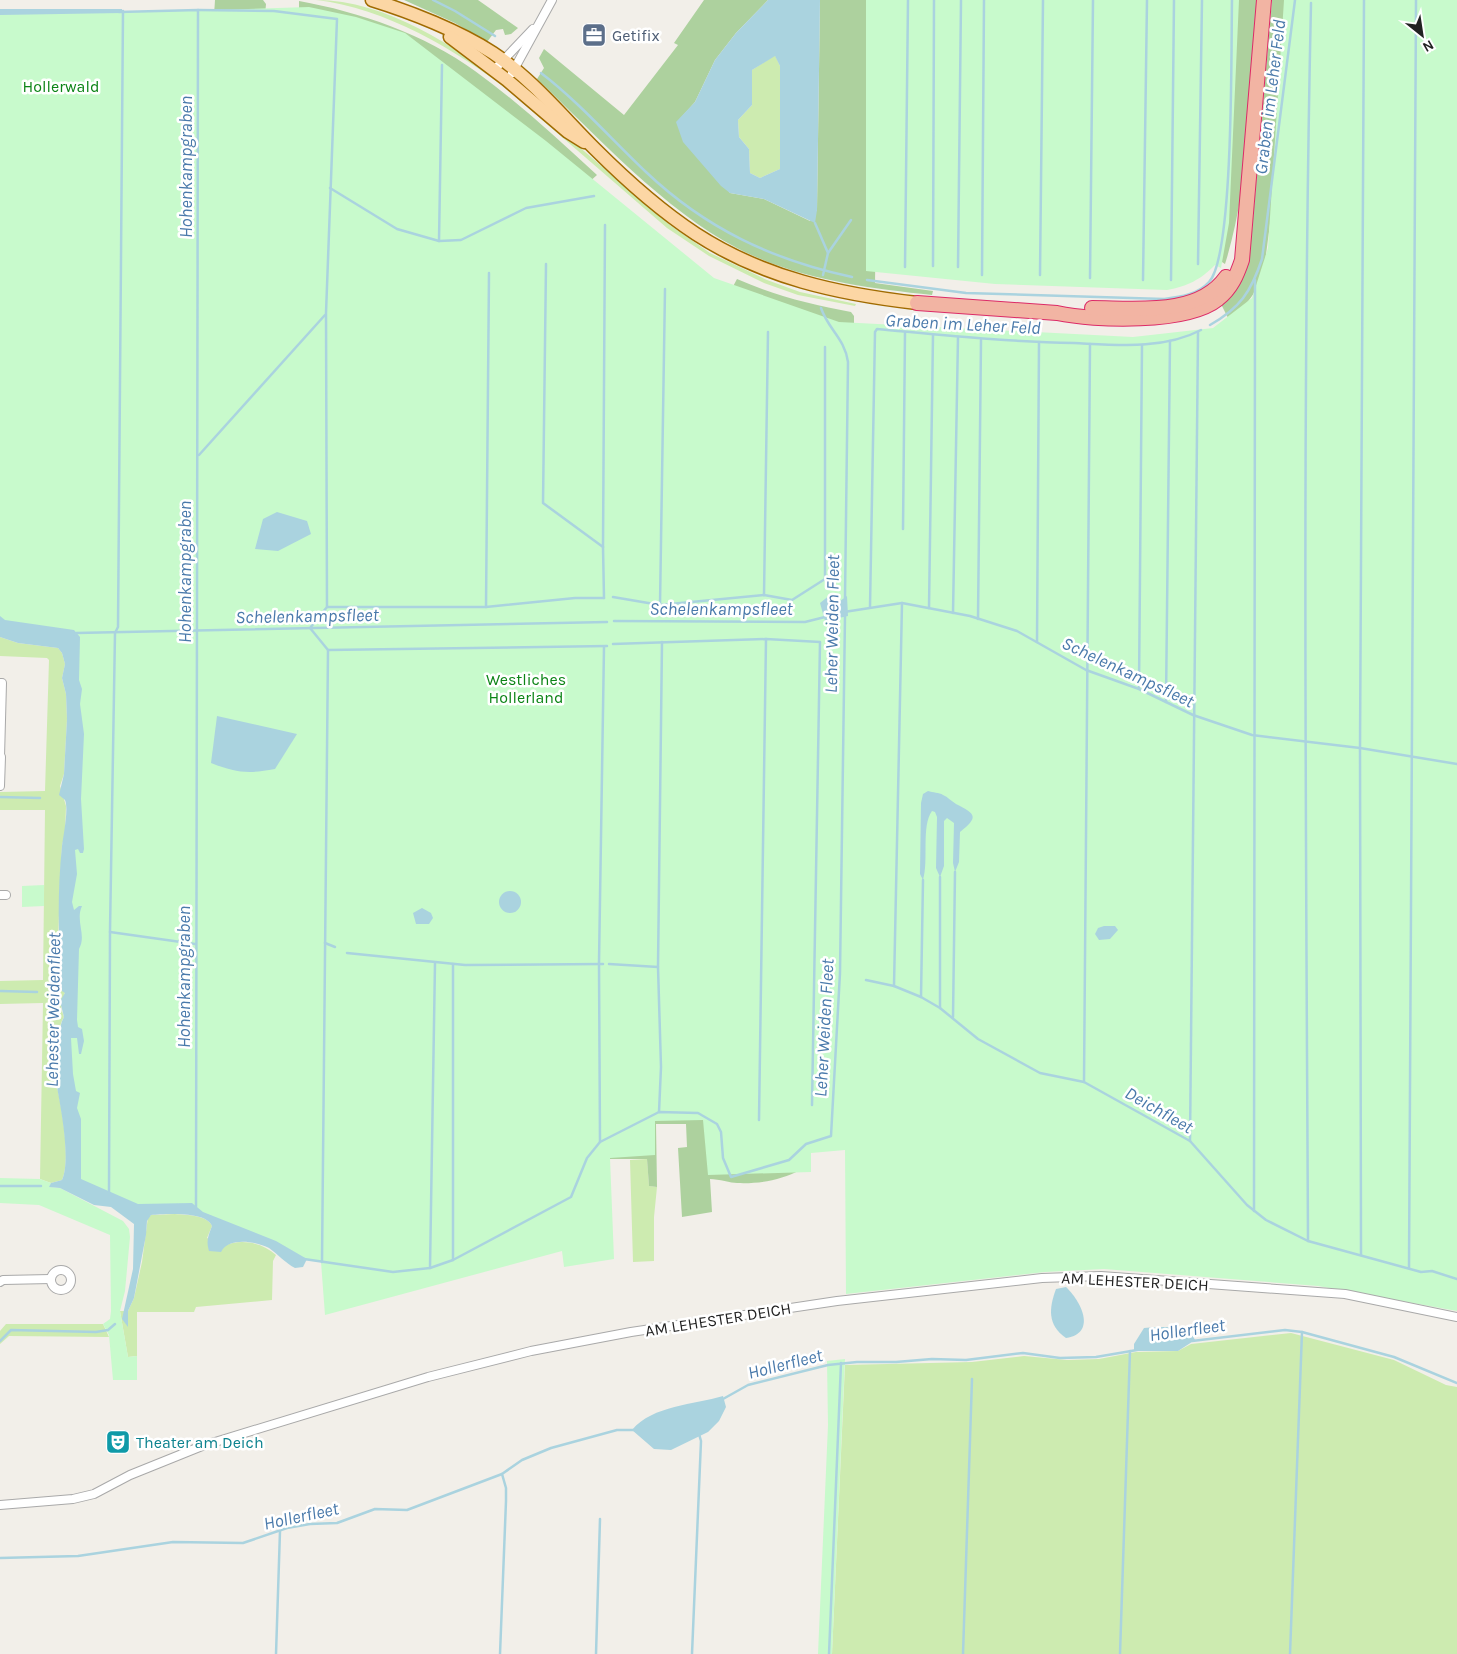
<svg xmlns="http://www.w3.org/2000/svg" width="1457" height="1654" font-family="Karla,sans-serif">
	<rect width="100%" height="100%" fill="#f2efe9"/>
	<g fill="#cdebb0">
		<path d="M316,0C388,0 459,49 514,91L512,93C458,51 386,8 316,0Z"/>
		<polygon points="775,55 780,66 780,169 760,178 750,173 749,149 739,137 738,120 752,105 752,70"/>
		<polygon points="520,96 670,225 710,253 767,280 800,292 856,304 855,306 798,295 764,283 709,256 667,228 518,99"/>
		<path d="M0,637L18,643L58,648L62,653L65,664L62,678L66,694L67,719L64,774L60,786L66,806L65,834L62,845L60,883L58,945L60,973L59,979L65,992L61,1008L64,1017C56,1030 62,1041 56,1052C56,1063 55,1076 57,1087C62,1109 71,1160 62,1180L51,1183L40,1179L43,1003L0,1004V981L43,980L45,810H0V792L45,791L49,660L47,658L0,656Z"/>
		<polygon points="647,1159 649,1186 657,1187 654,1217 654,1261 633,1262 630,1160"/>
		<path d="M175,1214C186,1215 208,1215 212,1226L207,1238L224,1246C241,1238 263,1243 276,1255L273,1261L272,1300L196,1307L194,1312H137V1356L128,1357L120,1311H128L134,1298L142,1262L148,1217L151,1215Z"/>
		<polygon points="6,1324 103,1324 109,1337 9,1336 0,1344 0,1331"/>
		<polygon points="1291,1333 1394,1360 1446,1385 1457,1387 1457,1654 832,1654 845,1365 972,1362 1024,1356 1067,1360 1099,1359 1136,1352 1178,1351 1191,1344"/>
	</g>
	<g fill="#add19e">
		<polygon points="215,0 263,0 266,4 265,15 214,15"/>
		<polygon points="404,0 478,0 518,28 511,34 505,35 503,29 496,30 487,42 455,23"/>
		<path d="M704,0H768L736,33L715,60L695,102L677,122L730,193L764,199L810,221L817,210L820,0H879L875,283L933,291L932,295C866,288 797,279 737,248C664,210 597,136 537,79L544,68L539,58L544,49L624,115L678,45L674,43Z"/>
		<path d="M1222,0H1257C1250,85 1251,182 1225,264L1216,258Z"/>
		<path d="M1272,0H1299L1264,270C1256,294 1248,304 1229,320L1221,304L1246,264L1252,230Z"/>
		<path d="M299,1C360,12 424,34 475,71C518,102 558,139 597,175L587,184L299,17Z"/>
		<path d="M737,279C773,295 812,305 851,312L854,316V341L730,292Z"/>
		<path d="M657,1108L703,1111L800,1170C782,1180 759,1184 737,1183C731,1183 719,1179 710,1179L712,1212L682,1217L678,1148L687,1147L686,1124H656L657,1187L649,1186L647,1159H610L598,1152Z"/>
	</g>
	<g fill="#c8facc">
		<path d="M866,0H1239L1229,223L1221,268L1215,265C1200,280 1188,286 1167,290L995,284L866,271Z"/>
		<polygon points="1284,0 1457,0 1457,1311 1318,1286 1104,1269 1045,1272 846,1294 845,1150 811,1153 811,1172 708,1175 703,1120 655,1121 655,1155 610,1158 614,1259 564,1267 562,1251 325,1315 321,1262 299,1258 189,1208 142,1210 68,1181 73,638 0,629 0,11 181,11 309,7 356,17 405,33 546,141 714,278 839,322 1133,337 1213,328 1252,298 1268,248"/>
		<polygon points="44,885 44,906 22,907 22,886"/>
		<polygon points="0,1178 40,1179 51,1183 50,1187 60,1188 123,1221 129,1229 130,1237 125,1291 120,1311 128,1357 137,1356 137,1380 113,1380 109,1335 103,1324 110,1319 111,1311 110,1235 39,1205 0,1203"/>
		<polygon points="845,1359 832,1654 818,1654 828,1425 827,1361"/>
	</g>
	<g fill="#aad3df" fill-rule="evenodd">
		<path d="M768,0H820L817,210L815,223L764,199L730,193L721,186L683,142L676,122L695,102L715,60L736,33ZM775,56L780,66V169L760,178L750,173L749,149L739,137L738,120L752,105V70Z"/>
		<polygon points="0,9 122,9 122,13 0,15"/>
		<polygon points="277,512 307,521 311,534 278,551 255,549 263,519"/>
		<polygon points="830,595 840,601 847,596 848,616 825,621 820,603"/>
		<path d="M0,616L5,620L74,630L80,637L79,680L82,689L80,704L84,734L81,799L84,849L83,853H80L78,849L75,850L77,874L72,902L74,910L79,906H82C75,921 87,935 79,949L77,1020L78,1027L82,1029L84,1041L81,1054H79L77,1038H71L73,1074L76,1091L80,1093L77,1108L81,1119V1179L138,1204L192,1203L203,1212L276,1241L307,1259L303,1267L295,1268C285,1263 278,1254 269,1248C256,1241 228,1237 221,1252L209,1251C206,1241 208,1236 212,1226C206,1211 165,1214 151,1215L147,1221L146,1235L134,1298L128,1311V1327L122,1319L133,1269L134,1224L111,1207L94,1205L60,1188L49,1187L51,1183L62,1180C71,1160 61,1109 57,1087C55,1076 56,1063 56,1052C62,1041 57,1029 64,1017L60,1001L65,993L62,991C58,980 60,972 60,961C58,923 58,884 62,846C63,837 69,809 65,800C63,798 61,797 59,795L64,774L67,719L66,694L62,678L65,664L62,653L58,648L18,643L0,637Z"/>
		<path d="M217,716L297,734L275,769C248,774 237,773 211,763Z"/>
		<path d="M928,791C933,793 939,792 943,795C948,797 951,801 956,804C976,814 979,817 960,832L959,862L955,872L953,863L954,823L947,818L944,821V866L940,877L936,868L937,817L935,812L932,811C921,826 929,860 923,880L920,874L921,803L923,794Z"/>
		<circle cx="510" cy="902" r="11"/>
		<polygon points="422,908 431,913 433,918 429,924 416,924 413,913"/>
		<polygon points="1104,926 1115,926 1118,930 1110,939 1099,940 1095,934 1098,928"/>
		<path d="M1066,1287C1080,1300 1098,1333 1066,1338C1047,1325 1049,1308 1056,1289Z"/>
		<path d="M1156,1327C1170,1327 1189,1326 1195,1340L1178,1351H1134V1344L1144,1328Z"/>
		<path d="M723,1396L726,1407L719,1421L708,1432L671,1450L654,1449L632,1430C653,1405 694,1405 723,1396Z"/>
	</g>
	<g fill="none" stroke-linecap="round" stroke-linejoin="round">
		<g stroke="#aad3df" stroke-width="2.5">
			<polyline points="433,0 455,11 495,36"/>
			<polyline points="198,10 274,11 337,19 326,313 327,607 310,628 328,650 322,1262"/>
			<polyline points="119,12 198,10 196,1207"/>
			<path d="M541,73C579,102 611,139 646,172C705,228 772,260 852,277"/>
			<polyline points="330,188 397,229 439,241 461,240 526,208 594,196"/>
			<polyline points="815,223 828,253 823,275"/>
			<polyline points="439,241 442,65"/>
			<polyline points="828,253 851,220"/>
			<polyline points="546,264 543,503 603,547"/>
			<polyline points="1198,264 1202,0"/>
			<polyline points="933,266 934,0"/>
			<polyline points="905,267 908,0"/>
			<polyline points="958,267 961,0"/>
			<polyline points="982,275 984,0"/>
			<polyline points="1040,275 1043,0"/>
			<polyline points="1090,278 1093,0"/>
			<path d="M867,280L966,293L1164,299C1180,297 1197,295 1209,282C1234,256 1231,46 1232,0"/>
			<polyline points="1143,280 1147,0"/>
			<polyline points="1171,280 1174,0"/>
			<path d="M821,308C828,329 845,339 848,362L845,598"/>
			<path d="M1210,325C1240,308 1251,292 1262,259L1295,0"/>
			<polyline points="199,455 325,315"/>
			<polyline points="903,529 905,332"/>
			<polyline points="764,595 768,332"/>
			<polyline points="613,597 660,605 764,595 792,600 825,579 825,347"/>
			<polyline points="604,598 603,547 605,225"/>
			<polyline points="660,605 665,289"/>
			<polyline points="327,607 486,607 575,598 604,598"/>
			<polyline points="486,607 489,273"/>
			<path d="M870,607L875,332L877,329C943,335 1008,342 1074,343C1116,345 1163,350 1201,330"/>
			<polyline points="929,608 933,335"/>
			<polyline points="844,612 902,603 970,616 1017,631 1086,670 1139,689 1193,715 1252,735 1360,748 1457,764"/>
			<polyline points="953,613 958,337"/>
			<polyline points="978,619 981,340"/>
			<polyline points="614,621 805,622 825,617"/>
			<polyline points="75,635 76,633 607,622"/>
			<polyline points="1037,642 1039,342"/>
			<polyline points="613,644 766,639 820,642 812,1105"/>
			<polyline points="328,650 607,646"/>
			<polyline points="1139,688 1142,345"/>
			<polyline points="1166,702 1170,341"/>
			<polyline points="0,797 40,798"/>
			<polyline points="110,932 195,944"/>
			<polyline points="325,943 335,947"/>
			<polyline points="347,953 465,965 603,964"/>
			<polyline points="453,964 453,1260"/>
			<polyline points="609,964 658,967"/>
			<polyline points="866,980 894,986 921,997 940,1008 978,1039 1040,1073 1084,1082 1190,1141 1247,1205 1266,1220 1308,1241 1421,1272 1432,1271 1457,1279"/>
			<polyline points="894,986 902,603"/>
			<polyline points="0,991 37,992"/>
			<polyline points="921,997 923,880"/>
			<polyline points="940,1008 940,877"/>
			<polyline points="953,1017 955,872"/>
			<polyline points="1084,1082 1090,344"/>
			<polyline points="659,1112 661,1067 658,967 662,642"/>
			<polyline points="759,1120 766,639"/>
			<polyline points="1190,1141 1198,332"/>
			<polyline points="600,1142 599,963 604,647"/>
			<polyline points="0,1186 41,1186"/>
			<polyline points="109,1194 110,931 115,633 118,627 123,11"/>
			<polyline points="1254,1211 1255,280"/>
			<path d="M1308,1241C1306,828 1302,415 1311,3"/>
			<polyline points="1361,1255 1360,748 1364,0"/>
			<polyline points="304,1259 393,1272 430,1268 453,1260 571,1197 587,1158 600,1142 659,1112 698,1113 717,1124 721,1132 723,1158 731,1177 789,1160 806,1144 831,1136 840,973 845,616"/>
			<polyline points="430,1268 435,963"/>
			<polyline points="1409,1268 1416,0"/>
			<polyline points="0,1341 11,1330 96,1332 108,1330 115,1324"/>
			<polyline points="1192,1341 1285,1330 1302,1332 1394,1357 1457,1383"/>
			<polyline points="723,1399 748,1385 828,1365 857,1362 896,1362 932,1359 966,1360 1023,1353 1060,1358 1096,1357 1137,1350"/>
			<polyline points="0,1558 78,1556 173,1542 243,1543 287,1528 310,1524 337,1523 375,1509 407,1510 502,1474 522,1460 551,1448 617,1430 635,1430"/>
			<polyline points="276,1654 280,1531"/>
			<polyline points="500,1654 506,1501 506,1488 502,1474"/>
			<polyline points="596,1654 600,1519"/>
			<polyline points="692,1654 701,1441 699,1434"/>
			<polyline points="829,1654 841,1363"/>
			<polyline points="963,1654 972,1379"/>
			<polyline points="1120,1654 1130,1351"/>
			<polyline points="1290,1654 1302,1332"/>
		</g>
		<defs>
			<g id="minor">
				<polyline points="494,70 533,29"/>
				<polyline points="512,73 552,0"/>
				<polyline points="0,683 2,683 0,757"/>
				<polyline points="0,786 1,757"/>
				<polyline points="0,895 6,895"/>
				<circle cx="61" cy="1280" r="10"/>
				<polyline points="0,1282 3,1280 51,1279"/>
				<polyline points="0,1505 73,1499 94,1494 130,1475 202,1446 428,1377 531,1351 631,1332 837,1301 1042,1278 1101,1276 1345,1294 1457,1317"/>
			</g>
			<g id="primary">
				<path d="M372,0C411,12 459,31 493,53C532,79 562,116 595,149C624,178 661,211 696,234C764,278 838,294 917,303"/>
				<polyline points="450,37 507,80 568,132 584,142"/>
			</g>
			<g id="trunk">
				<path d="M917,303L1057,313C1095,321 1187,324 1218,299C1231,289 1237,275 1242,260L1264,0"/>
				<path d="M1092,308C1135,308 1198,317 1226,277"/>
			</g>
		</defs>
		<use href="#minor" stroke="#a9a9a9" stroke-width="10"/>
		<use href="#primary" stroke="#a06b00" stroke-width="15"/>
		<use href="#trunk" stroke="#dc2a67" stroke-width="16"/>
		<use href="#minor" stroke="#fff" stroke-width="8"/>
		<use href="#primary" stroke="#fcd6a4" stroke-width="12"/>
		<use href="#trunk" stroke="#f2b4a3" stroke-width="14"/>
	</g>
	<defs>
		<symbol id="office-square" viewBox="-11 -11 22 22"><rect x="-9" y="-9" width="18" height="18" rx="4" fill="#5c6f8a" stroke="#fff"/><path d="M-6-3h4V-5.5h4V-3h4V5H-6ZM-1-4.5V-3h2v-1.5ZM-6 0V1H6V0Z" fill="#fff"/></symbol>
		<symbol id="theatre-square" viewBox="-11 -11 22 22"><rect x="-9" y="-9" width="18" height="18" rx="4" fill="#0f9aa8" stroke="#fff"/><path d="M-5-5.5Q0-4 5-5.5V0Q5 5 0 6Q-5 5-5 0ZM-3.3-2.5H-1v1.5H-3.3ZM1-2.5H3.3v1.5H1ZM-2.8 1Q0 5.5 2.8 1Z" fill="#fff"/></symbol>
	</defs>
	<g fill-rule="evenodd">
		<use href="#office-square" x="580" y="21" width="28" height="28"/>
		<use href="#theatre-square" x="104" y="1428" width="28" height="28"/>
	</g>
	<g text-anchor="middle" stroke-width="5" stroke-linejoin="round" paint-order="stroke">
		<g font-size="16" fill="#4e5e75" stroke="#fff" text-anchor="start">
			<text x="612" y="41">Getifix</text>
		</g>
		<g font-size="16" fill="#0c8416" stroke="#fff">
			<text x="61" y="92">Hollerwald</text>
			<text x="526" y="685">Westliches<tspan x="526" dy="18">Hollerland</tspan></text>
		</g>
		<g font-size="16" fill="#222" stroke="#fff">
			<text transform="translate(1135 1281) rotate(3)" y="6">AM LEHESTER DEICH</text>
			<text transform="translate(718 1319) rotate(-9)" y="6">AM LEHESTER DEICH</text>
		</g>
		<g font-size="16" fill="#0d838f" stroke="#fff" text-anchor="start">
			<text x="136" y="1448">Theater am Deich</text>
		</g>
		<g font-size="18" font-style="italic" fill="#4a7aab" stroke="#fff">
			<text transform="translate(1270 97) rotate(-83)" y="6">Graben im Leher Feld</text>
			<text transform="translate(186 167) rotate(-90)" y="6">Hohenkampgraben</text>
			<text transform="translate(963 324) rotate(3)" y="6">Graben im Leher Feld</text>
			<text transform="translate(185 572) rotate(-90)" y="6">Hohenkampgraben</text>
			<text x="721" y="615">Schelenkampsfleet</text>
			<text transform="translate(307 616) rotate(-1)" y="6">Schelenkampsfleet</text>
			<text transform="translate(832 624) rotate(-89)" y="6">Leher Weiden Fleet</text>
			<text transform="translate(1128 672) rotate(25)" y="6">Schelenkampsfleet</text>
			<text transform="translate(184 977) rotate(-90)" y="6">Hohenkampgraben</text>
			<text transform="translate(53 1010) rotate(-89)" y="6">Lehester Weidenfleet</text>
			<text transform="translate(824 1028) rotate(-87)" y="6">Leher Weiden Fleet</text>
			<text transform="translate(1159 1110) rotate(30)" y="6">Deichfleet</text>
			<text transform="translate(1187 1330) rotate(-8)" y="6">Hollerfleet</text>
			<text transform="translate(785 1364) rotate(-14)" y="6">Hollerfleet</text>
			<text transform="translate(301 1516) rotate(-12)" y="6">Hollerfleet</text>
		</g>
	</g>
	<g transform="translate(1422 35) rotate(150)" stroke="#ffffff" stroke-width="4" paint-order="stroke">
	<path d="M0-4L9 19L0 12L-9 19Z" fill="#222222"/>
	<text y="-8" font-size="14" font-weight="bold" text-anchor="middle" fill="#222222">N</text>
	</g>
</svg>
